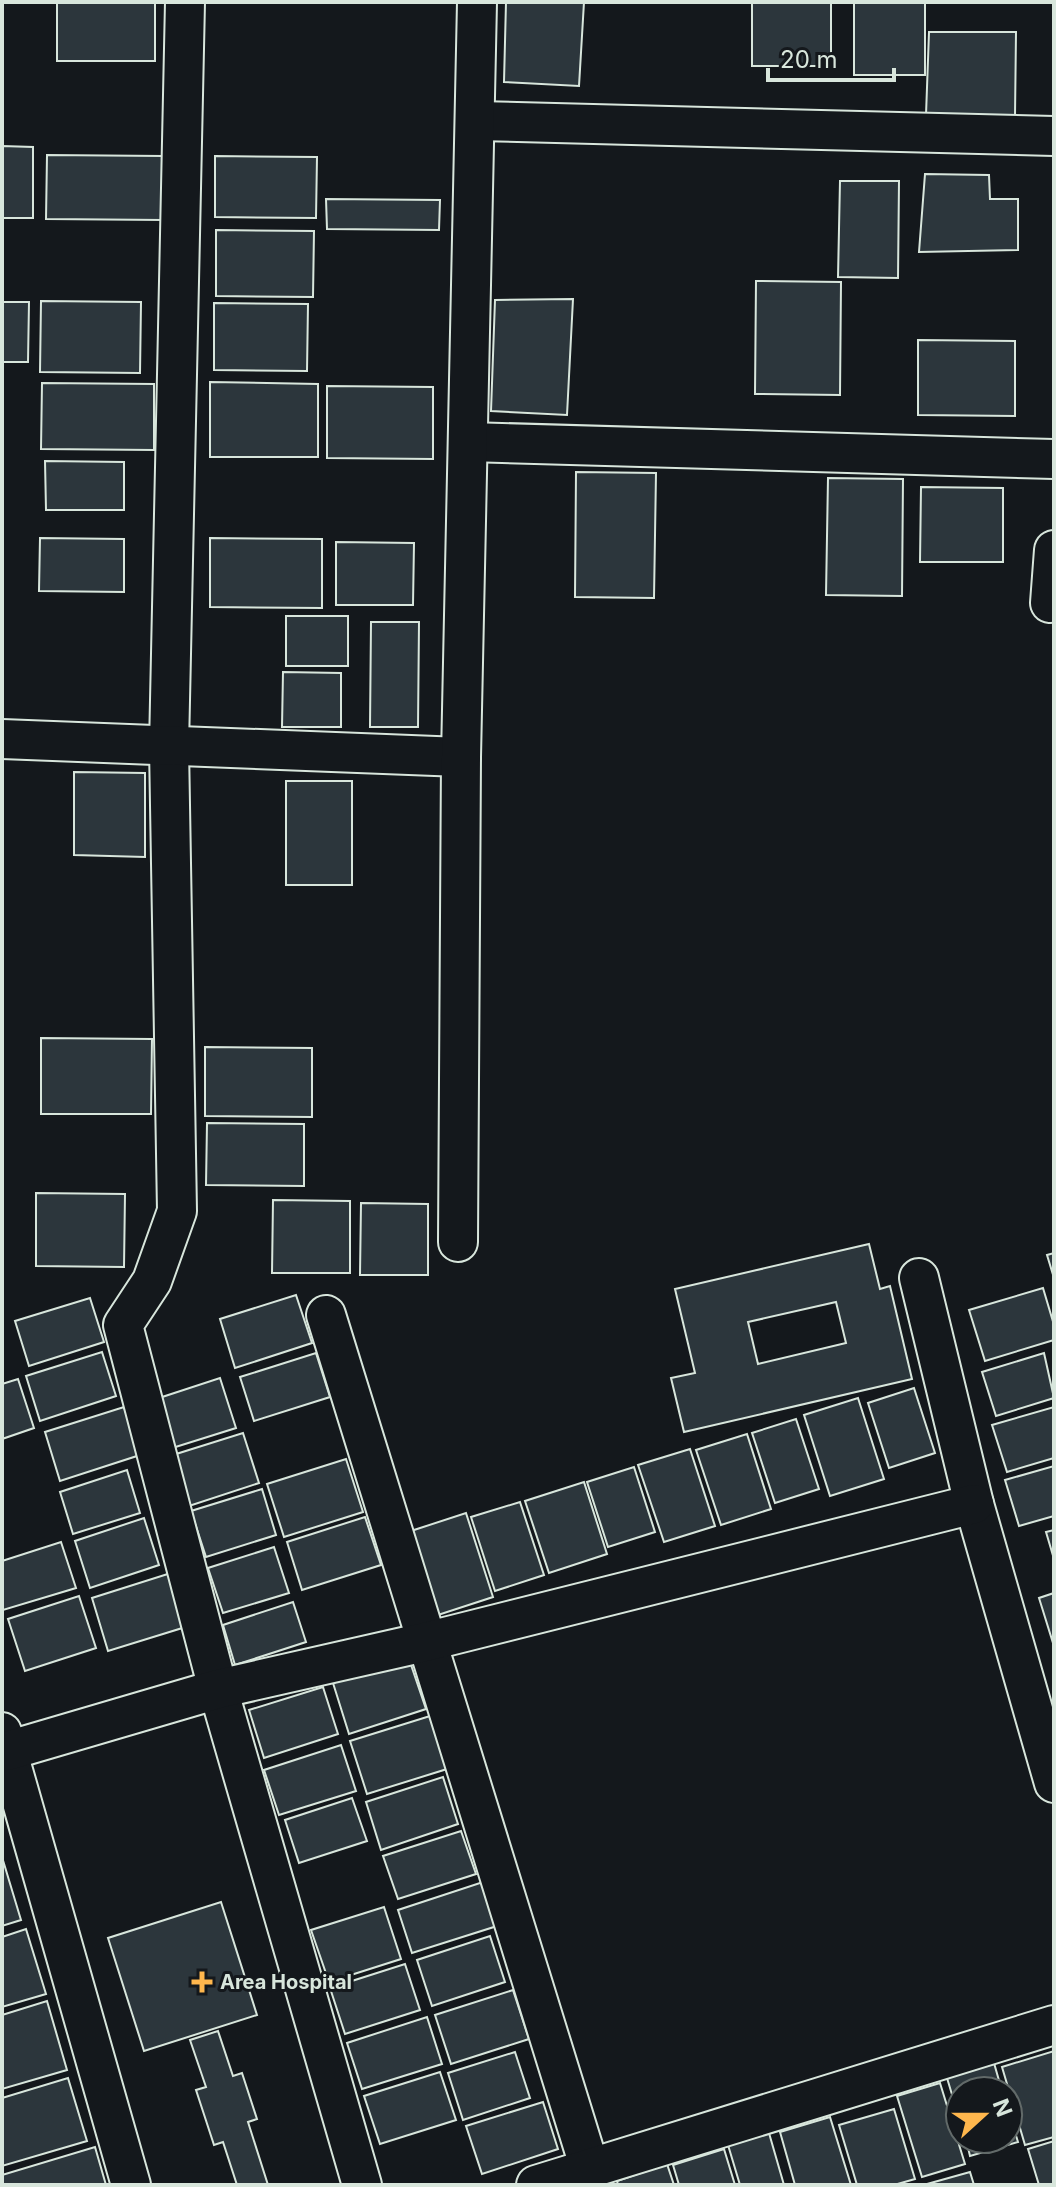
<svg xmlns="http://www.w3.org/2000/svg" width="1056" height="2187" font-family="Inter,sans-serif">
	<rect width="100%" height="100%" fill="#14181c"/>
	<g fill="#2c363c" stroke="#d8e6dc" stroke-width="2" fill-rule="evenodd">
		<rect x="57" y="2" width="98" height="59"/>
		<polygon points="506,2 584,2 579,86 504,82"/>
		<rect x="752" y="2" width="79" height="64"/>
		<rect x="854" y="2" width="71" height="73"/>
		<polygon points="929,32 1016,32 1015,116 926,115"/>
		<polygon points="2,146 33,147 33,218 2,218"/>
		<polygon points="47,155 163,156 163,220 46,219"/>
		<polygon points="215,156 317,157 316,218 215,217"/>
		<polygon points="925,174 989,175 990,199 1018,199 1018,250 919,252"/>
		<polygon points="840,181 899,181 898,278 838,277"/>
		<polygon points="326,199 440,200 439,230 327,229"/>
		<polygon points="216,230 314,231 313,297 216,296"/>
		<polygon points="756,281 841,282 840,395 755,394"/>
		<polygon points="573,299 567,415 491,411 495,300"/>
		<polygon points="41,301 141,302 140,373 40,372"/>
		<polygon points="2,302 29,302 28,362 2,362"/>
		<polygon points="214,303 308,304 307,371 214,370"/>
		<polygon points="918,340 1015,341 1015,416 918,415"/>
		<polygon points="210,382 318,384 318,457 210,457"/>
		<polygon points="42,383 154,384 154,450 41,449"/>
		<polygon points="327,386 433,387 433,459 327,458"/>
		<polygon points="45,461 124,462 124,510 46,510"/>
		<polygon points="576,472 656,473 654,598 575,597"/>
		<polygon points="828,478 903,479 902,596 826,595"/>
		<polygon points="921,487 1003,488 1003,562 920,562"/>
		<polygon points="40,538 124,539 124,592 39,591"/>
		<polygon points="210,538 322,539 322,608 210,607"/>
		<polygon points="336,542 414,543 413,605 336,605"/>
		<rect x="286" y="616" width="62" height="50"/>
		<polygon points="371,622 419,622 418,727 370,727"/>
		<polygon points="283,672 341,673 341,727 282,727"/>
		<polygon points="74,772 145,773 145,857 74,855"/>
		<rect x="286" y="781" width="66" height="104"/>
		<polygon points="41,1038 152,1039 151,1114 41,1114"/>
		<polygon points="205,1047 312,1048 312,1117 205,1116"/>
		<polygon points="207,1123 304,1124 304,1186 206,1185"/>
		<polygon points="36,1193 125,1194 124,1267 36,1266"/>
		<polygon points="273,1200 350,1201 350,1273 272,1273"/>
		<polygon points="361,1203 428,1204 428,1275 360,1275"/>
		<path d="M869,1244L880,1289L890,1286L912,1379L684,1432L671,1378L695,1373L675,1289ZM836,1302L846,1343L758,1364L748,1322Z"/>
		<polygon points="1054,1253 1054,1278 1047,1255"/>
		<polygon points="1043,1288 1054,1325 1054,1340 985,1361 969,1310"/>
		<polygon points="296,1295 312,1343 235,1368 220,1319"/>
		<polygon points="90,1298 104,1342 29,1366 15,1321"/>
		<polygon points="102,1352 116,1396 40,1421 26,1376"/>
		<polygon points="316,1353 330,1397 254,1421 240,1377"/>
		<polygon points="1044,1353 1054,1398 996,1416 982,1372"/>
		<polygon points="220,1378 236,1428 166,1450 150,1401"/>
		<polygon points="18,1379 34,1428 2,1439 2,1384"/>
		<polygon points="914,1388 935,1453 889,1468 868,1403"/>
		<polygon points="858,1398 884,1479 830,1496 804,1415"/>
		<polygon points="124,1407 140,1455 60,1481 45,1432"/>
		<polygon points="1054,1407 1054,1458 1007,1472 992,1425"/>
		<polygon points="796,1419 819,1489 775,1503 752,1433"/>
		<polygon points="243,1433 259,1483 189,1506 173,1455"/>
		<polygon points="747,1434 771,1509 721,1525 696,1450"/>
		<polygon points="690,1449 715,1526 664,1542 638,1465"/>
		<polygon points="346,1459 363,1512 284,1537 267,1484"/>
		<polygon points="1054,1466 1054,1516 1019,1526 1005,1480"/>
		<polygon points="634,1467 655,1532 608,1547 587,1482"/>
		<polygon points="127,1470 140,1513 73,1534 60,1492"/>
		<polygon points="584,1482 607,1554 549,1573 525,1501"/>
		<polygon points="262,1489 276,1535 206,1557 191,1511"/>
		<polygon points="520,1502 544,1575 495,1591 471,1517"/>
		<polygon points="466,1513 493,1597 438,1615 411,1531"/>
		<polygon points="365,1517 381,1565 302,1590 287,1542"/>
		<polygon points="144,1518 159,1565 90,1588 75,1541"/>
		<polygon points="1054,1530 1054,1559 1046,1532"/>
		<polygon points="61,1542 76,1588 3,1610 2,1561"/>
		<polygon points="274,1547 289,1593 223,1613 208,1568"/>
		<polygon points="174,1572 192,1625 108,1651 92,1598"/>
		<polygon points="1054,1593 1054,1643 1053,1643 1039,1598"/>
		<polygon points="79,1596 96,1648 25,1671 8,1619"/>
		<polygon points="293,1602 306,1642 235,1665 223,1625"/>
		<polygon points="409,1659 426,1709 349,1734 333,1683"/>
		<polygon points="323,1687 338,1734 264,1758 249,1710"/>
		<polygon points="430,1716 447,1769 367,1794 350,1741"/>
		<polygon points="341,1745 356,1791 279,1815 264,1770"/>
		<polygon points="443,1777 458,1824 381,1850 366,1802"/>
		<polygon points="352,1798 367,1841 299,1863 285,1820"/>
		<polygon points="461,1831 476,1874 398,1899 383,1856"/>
		<polygon points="2,1857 21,1920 2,1926"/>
		<polygon points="483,1882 497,1926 412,1953 398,1910"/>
		<polygon points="221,1902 257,2015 144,2051 108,1938"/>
		<polygon points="384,1907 401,1959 329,1982 311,1930"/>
		<polygon points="26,1929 46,1994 2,2007 2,1937"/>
		<polygon points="490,1936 505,1982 432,2006 417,1960"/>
		<polygon points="405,1964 420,2010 345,2034 330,1988"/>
		<polygon points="513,1990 529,2039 451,2064 435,2015"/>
		<polygon points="47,2001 67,2070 2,2089 2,2015"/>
		<polygon points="427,2017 442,2064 362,2089 347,2043"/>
		<polygon points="218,2031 233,2076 242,2073 257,2119 248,2122 268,2185 237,2185 223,2142 214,2145 196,2090 206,2087 190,2040"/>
		<polygon points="1054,2051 1054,2137 1025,2145 1002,2067"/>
		<polygon points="515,2052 530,2098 463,2120 448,2073"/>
		<polygon points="994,2063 1002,2091 960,2091 960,2121 947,2078"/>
		<polygon points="440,2072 456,2120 380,2144 364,2096"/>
		<polygon points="68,2078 87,2141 2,2166 2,2098"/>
		<polygon points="940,2083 965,2164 922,2177 897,2096"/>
		<polygon points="543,2102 558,2149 482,2174 466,2126"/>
		<polygon points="894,2109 915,2179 894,2185 857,2185 839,2125"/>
		<polygon points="1008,2110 1018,2142 970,2156 966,2139 1008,2139"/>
		<polygon points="830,2117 851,2185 795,2185 780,2132"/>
		<polygon points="769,2133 784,2185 740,2185 728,2145"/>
		<polygon points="1054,2141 1054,2185 1039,2185 1028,2149"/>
		<polygon points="95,2147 106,2185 2,2185 2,2175"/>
		<polygon points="724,2149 735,2185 679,2185 673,2165"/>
		<polygon points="667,2164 674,2185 618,2185 617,2181"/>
		<polygon points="970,2172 974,2185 927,2184"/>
	</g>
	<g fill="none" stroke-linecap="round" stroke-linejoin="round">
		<defs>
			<g id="street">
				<polyline points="185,2 169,747 177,1211 152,1281 123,1325 218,1689 362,2185"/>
				<polyline points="477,121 1054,136"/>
				<polyline points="469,442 1054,459"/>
				<polyline points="1050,603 1054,550"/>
				<polyline points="2,739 461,757"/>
				<polyline points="458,1242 461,757 477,2"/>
				<polyline points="919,1278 974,1504 1054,1783"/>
				<polyline points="326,1315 590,2169"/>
				<polyline points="2,1732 131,2185"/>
				<polyline points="7,1751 218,1689 425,1642 974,1504"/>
				<polyline points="536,2185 1054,2025"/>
			</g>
		</defs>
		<use href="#street" stroke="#d8e6dc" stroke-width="42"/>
		<use href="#street" stroke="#14181c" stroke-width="38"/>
	</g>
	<path fill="#ffb74d" stroke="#14181c" stroke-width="3" d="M198 1970h8v8h8v8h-8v8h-8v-8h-8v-8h8z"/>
	<g text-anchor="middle" stroke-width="6" stroke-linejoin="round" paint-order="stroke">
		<g font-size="20" font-weight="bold" fill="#d8e6dc" stroke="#14181c" text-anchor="start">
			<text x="220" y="1989">Area Hospital</text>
		</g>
	</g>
	<rect width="1056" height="2187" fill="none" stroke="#d8e6dc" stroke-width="8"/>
	<g transform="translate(984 2115) rotate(69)"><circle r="38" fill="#14181c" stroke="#626a69" stroke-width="2"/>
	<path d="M0-6L14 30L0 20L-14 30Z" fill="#ffb74d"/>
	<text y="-12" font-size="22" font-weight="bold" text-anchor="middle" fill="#d8e6dc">N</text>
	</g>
	<path d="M768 68v12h126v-12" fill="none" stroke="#d8e6dc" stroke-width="4"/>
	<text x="780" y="68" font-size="24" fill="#d8e6dc" stroke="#14181c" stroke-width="6" paint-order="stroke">20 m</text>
</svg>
